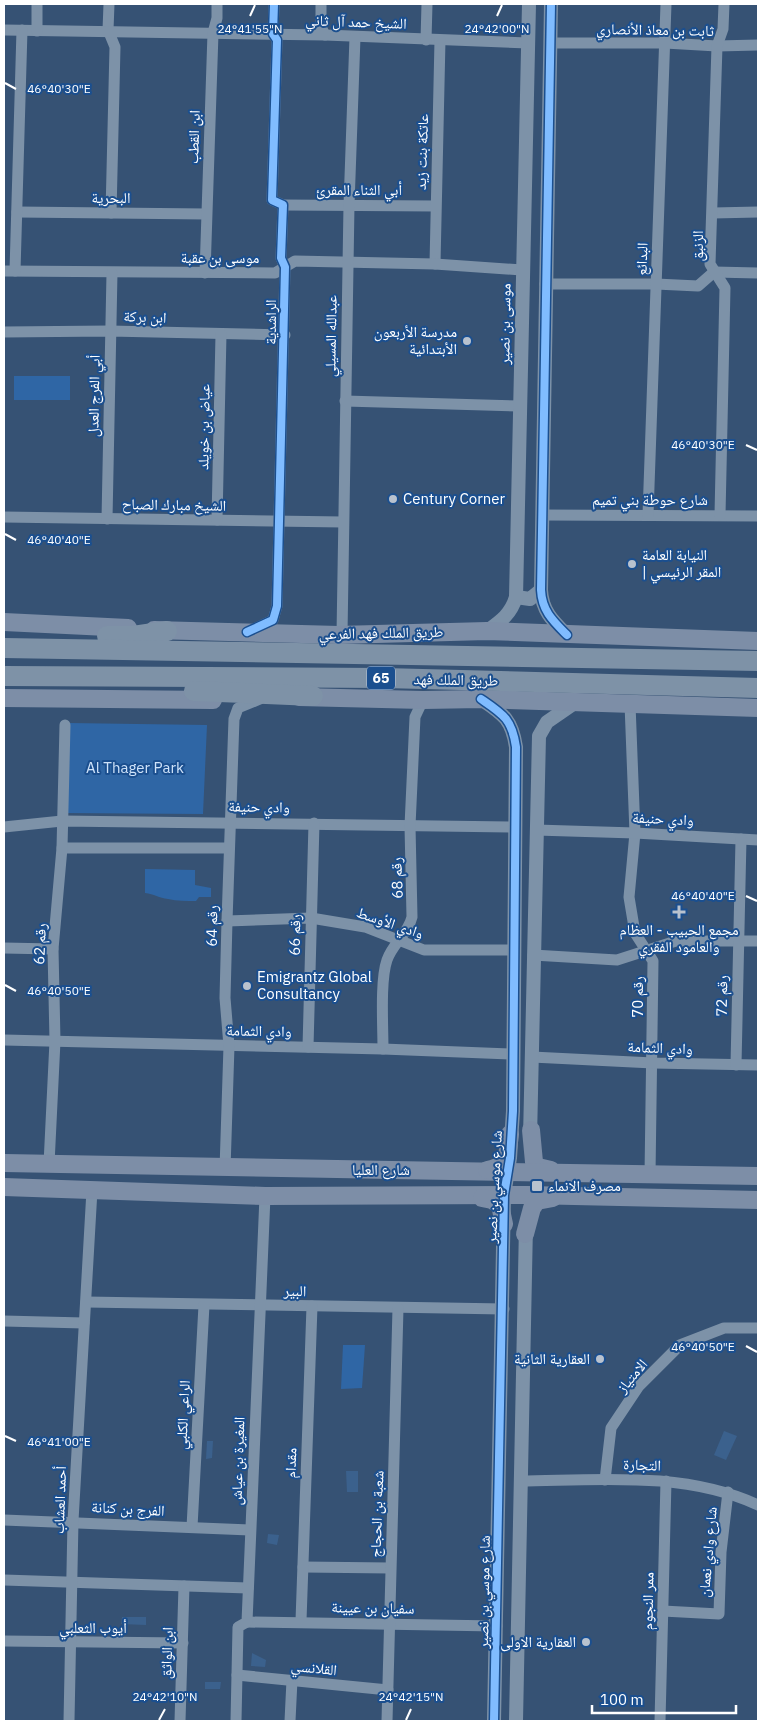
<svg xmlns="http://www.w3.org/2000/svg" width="762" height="1725" font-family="'IBM Plex Sans','Noto Naskh Arabic',sans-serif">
	<rect width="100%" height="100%" fill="#365274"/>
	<g fill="#2f66a5">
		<rect x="14" y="376" width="56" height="24"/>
		<polygon points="68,723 207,725 203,814 63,813"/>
		<path d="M145,869L195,870V885L211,888V897H199L196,901C187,901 177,901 168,899C159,898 154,894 145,893Z"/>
		<polygon points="343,1345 365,1345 362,1388 341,1389"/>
	</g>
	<g fill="#3b618d">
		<polygon points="724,1431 737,1436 726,1460 714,1455"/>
		<polygon points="207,1441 213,1441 212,1458 206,1459"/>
		<polygon points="346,1471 358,1471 358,1492 347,1492"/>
		<polygon points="268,1534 279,1535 277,1545 267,1543"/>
		<polygon points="122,1617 146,1617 146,1625 121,1624"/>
		<polygon points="252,1653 266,1660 265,1667 251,1666"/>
		<polygon points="205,1682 221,1682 220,1689 205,1689"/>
	</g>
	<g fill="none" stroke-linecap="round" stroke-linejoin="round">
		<g stroke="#7d92a8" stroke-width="11">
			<polyline points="109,4 108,30 115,47 111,213"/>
			<polyline points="321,4 321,27 325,35"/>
			<polyline points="4,30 325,35 528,43"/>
			<polyline points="37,31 37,4"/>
			<polyline points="426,40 427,4"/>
			<polyline points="551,43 665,43 717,46 758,45"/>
			<polyline points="283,205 435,206"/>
			<polyline points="17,212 206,214"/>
			<polyline points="713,213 758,212"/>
			<polyline points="435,264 440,40"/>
			<polyline points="4,271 275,273 295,261 435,264 522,270"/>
			<polyline points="15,271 22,30"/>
			<polyline points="205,273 213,33 217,18 217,4"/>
			<polyline points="545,284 656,284 698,286 714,272 758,273"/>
			<polyline points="4,332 110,331 285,335"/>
			<polyline points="345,401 520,406"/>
			<polyline points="542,515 758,516"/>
			<polyline points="648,515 666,4"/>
			<polyline points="720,515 725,288 710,264 717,46 723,29 724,4"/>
			<polyline points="4,517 343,522"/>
			<polyline points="107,519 112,273"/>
			<polyline points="217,520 221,334"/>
			<polyline points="250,631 273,620 277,606 285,267 281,258 283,205 272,200 277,40 273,34 274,4"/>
			<polyline points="342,635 349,205 355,37"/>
			<polyline points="630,704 635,833 629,897 635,933 653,961 650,1175"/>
			<polyline points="4,827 62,821 515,827"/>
			<polyline points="536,830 635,833 758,840"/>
			<polyline points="62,848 229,848"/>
			<polyline points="227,921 311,918 365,927 424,950 514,950"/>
			<polyline points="4,948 53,949"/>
			<polyline points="533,955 617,960 676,941 758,941"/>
			<polyline points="4,1040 383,1049 513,1054"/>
			<polyline points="308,1047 314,823"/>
			<path d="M383,1049C383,1026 380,980 387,960C393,943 408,934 412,917L410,826L415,717L423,700"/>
			<polyline points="532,1057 653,1063 758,1065"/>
			<polyline points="736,1065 741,839"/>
			<polyline points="49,1164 55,1041 53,949 62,848 65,725"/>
			<polyline points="225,1169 229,1046 225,998 227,921 234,719 238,708 260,699"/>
			<polyline points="86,1302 504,1309"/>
			<polyline points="4,1321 84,1323"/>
			<polyline points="605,1480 611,1428 639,1386 680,1345 724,1328 758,1328"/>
			<path d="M520,1481C600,1480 684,1471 758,1505"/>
			<polyline points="4,1520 250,1530"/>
			<polyline points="192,1527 204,1305"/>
			<polyline points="303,1567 390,1568"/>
			<polyline points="4,1580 248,1588"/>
			<polyline points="663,1611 719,1614 721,1552 728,1492"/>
			<polyline points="301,1621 312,1306"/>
			<polyline points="247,1622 497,1626"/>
			<polyline points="4,1641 183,1643"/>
			<polyline points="237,1675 388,1690"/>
			<polyline points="69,1721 73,1521 92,1190"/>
			<polyline points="180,1721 184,1586"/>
			<polyline points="236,1721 238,1627 247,1622 265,1196"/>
			<polyline points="290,1721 292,1680"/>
			<polyline points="387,1721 398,1308"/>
			<polyline points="660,1721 666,1481"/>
		</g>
		<g stroke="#7d92a8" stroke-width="14">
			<path d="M551,4L541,590C542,611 553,621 567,635"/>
			<polyline points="516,597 530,599 541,590"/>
			<path d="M487,631C501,621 511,614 516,597L529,4"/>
			<path d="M481,699C503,714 512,719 516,747L513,1111L510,1158L504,1195L494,1721"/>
			<polyline points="530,1138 539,736 547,722 576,702"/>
			<polyline points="516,1721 526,1225"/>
		</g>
		<g stroke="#7d8ea7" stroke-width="18">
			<polyline points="4,622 128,628"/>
			<polyline points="154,630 339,635 487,631 758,641"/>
			<polyline points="299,697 423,700 481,699 758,708"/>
			<polyline points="4,698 213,700"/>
			<polyline points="531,1130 534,1162 538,1167 551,1170"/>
			<path d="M4,1163C255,1169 507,1171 758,1176"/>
			<path d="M487,1170C510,1166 507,1154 510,1134"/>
			<polyline points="4,1187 265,1196 528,1195 758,1200"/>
			<polyline points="482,1198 492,1200 500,1205 504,1224"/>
			<polyline points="525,1234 532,1208 537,1201 553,1198"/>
		</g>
		<g stroke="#7e92a7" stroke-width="20">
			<polyline points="107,636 133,636 167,631"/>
			<polyline points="4,648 758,661"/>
			<polyline points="4,676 384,678 758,688"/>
			<polyline points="194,691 313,696"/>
		</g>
		<defs>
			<g id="cycleway">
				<path d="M551,4L541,590C542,611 553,621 567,635"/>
				<polyline points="247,632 273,620 277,606 285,267 281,258 283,205 272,200 277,40 273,34 274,4"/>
				<path d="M481,699C503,714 512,719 516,747L513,1111L510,1158L504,1195L494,1721"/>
			</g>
		</defs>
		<use href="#cycleway" stroke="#1b4f8f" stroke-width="11"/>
		<use href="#cycleway" stroke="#80bcff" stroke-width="8"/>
	</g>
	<path fill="none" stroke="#fff" stroke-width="2" d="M250,16L255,5M497,16L502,5M5,83L16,89M746,445L757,450M5,534L16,540M746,896L757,901M5,985L16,991M746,1346L757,1352M5,1436L16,1441M159,1720L165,1709M406,1720L411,1709"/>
	<g fill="#b9c2ce" stroke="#1b4f8f" stroke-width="2">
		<circle cx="467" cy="341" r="5"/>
		<circle cx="393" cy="499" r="5"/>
		<circle cx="632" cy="564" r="5"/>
		<path d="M676.5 904.5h5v5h5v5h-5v5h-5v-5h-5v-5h5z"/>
		<circle cx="247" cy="986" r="5"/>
		<rect x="531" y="1180" width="12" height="12" rx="2.5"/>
		<circle cx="600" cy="1359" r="5"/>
		<circle cx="586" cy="1642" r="5"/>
	</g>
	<g text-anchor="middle" stroke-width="4" stroke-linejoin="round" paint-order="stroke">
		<rect fill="#1b4f8f" stroke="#bbcadd" stroke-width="1" x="367" y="666.5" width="28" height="23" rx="4"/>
		<g font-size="14" font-weight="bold" fill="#fff">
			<text x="381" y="683">65</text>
		</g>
		<g font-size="15" fill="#fff" stroke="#1b4f8f">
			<text transform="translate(356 22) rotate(2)" y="5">الشيخ حمد آل ثاني</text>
			<text transform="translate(655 30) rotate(1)" y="5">ثابت بن معاذ الأنصاري</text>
			<text transform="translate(194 137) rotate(-88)" y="5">ابن القطب</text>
			<text transform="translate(422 152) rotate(-88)" y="5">عاتكة بنت زيد</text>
			<text x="359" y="195">أبي الثناء المقرئ</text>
			<text x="111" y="203">البحرية</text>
			<text transform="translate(698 246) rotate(-90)" y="5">الزنبق</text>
			<text x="220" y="263">موسى بن عقبة</text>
			<text transform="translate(642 259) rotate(-88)" y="5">البدائع</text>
			<text transform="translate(145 317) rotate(2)" y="5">ابن بركة</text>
			<text transform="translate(271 322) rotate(-90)" y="5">الراشدية</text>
			<text transform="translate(505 324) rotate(-89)" y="5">موسى بن نصير</text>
			<text transform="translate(331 336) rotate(-89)" y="5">عبدالله المسيلي</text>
			<text transform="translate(94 396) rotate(-89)" y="5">أبي الفرج العدل</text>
			<text transform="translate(204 427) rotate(-89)" y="5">عياض بن خويلد</text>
			<text x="650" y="505">شارع حوطة بني تميم</text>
			<text transform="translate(174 505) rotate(1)" y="5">الشيخ مبارك الصباح</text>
			<text transform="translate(381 633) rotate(-1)" y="5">طريق الملك فهد الفرعي</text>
			<text transform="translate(456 680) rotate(1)" y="5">طريق الملك فهد</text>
			<text transform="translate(259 807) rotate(1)" y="5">وادي حنيفة</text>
			<text transform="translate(663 819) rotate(3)" y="5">وادي حنيفة</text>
			<text transform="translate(397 878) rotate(-92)" y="5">رقم 68</text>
			<text transform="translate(390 923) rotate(19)" y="5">وادي الأوسط</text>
			<text transform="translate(212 926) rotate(-89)" y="5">رقم 64</text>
			<text transform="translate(295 935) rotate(-89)" y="5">رقم 66</text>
			<text transform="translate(40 944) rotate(-87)" y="5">رقم 62</text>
			<text transform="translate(722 996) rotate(-89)" y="5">رقم 72</text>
			<text transform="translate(638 997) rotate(-90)" y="5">رقم 70</text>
			<text transform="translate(259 1031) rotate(1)" y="5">وادي الثمامة</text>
			<text transform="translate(660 1048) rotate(2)" y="5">وادي الثمامة</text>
			<text x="381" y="1175">شارع العليا</text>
			<text transform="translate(494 1187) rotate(-87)" y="5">شارع موسي بن نصير</text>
			<text transform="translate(295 1291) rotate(1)" y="5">البير</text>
			<text transform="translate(632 1376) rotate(-50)" y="5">الامتياز</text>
			<text transform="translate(183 1415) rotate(-87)" y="5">الراعي الكلبي</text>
			<text transform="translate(238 1461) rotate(-88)" y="5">المغيرة بن عياش</text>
			<text transform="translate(291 1463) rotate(-88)" y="5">مقدام</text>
			<text transform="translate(642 1465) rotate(2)" y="5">التجارة</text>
			<text transform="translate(60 1500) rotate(-88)" y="5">أحمد العشاب</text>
			<text transform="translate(128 1509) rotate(3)" y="5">الفرج بن كنانة</text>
			<text transform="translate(377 1514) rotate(-88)" y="5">شعبة بن الحجاج</text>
			<text transform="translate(708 1552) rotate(-85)" y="5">شارع وادي نعمان</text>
			<text transform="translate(484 1592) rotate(-89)" y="5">شارع موسي بن نصير</text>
			<text transform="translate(648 1601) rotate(-89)" y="5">ممر النجوم</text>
			<text transform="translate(373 1608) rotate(1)" y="5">سفيان بن عيينة</text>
			<text x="93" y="1633">أيوب الثعلبي</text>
			<text transform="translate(167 1653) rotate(-88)" y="5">ابن الواثق</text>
			<text transform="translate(314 1668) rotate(6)" y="5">القلانسي</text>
		</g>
		<g font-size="15" fill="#fff" stroke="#1b4f8f" text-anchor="start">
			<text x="457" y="337" text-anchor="end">مدرسة الأربعون<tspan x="457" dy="17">الأبتدائية</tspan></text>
			<text x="403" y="504">Century Corner</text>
			<text x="642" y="560">النيابة العامة<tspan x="642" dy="17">| المقر الرئيسي</tspan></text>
			<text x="679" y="935" text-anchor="middle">مجمع الحبيب - العظام<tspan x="679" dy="17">والعامود الفقري</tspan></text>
			<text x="257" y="982">Emigrantz Global<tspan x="257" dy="17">Consultancy</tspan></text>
			<text x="548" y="1191">مصرف الانماء</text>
			<text x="590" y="1364" text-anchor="end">العقارية الثانية</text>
			<text x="576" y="1647" text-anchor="end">العقارية الاولى</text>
		</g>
		<g font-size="15" fill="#cfe3fa" stroke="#1b4f8f">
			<text x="135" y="773">Al Thager Park</text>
		</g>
	</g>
	<g font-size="12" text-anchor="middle" fill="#fff" stroke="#1b4f8f" stroke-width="4" stroke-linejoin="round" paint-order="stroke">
		<text x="250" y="33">24°41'55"N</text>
		<text x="497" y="33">24°42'00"N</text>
		<text x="59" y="93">46°40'30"E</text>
		<text x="703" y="449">46°40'30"E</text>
		<text x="59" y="544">46°40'40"E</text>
		<text x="703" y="900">46°40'40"E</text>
		<text x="59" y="995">46°40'50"E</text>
		<text x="703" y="1351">46°40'50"E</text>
		<text x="59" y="1446">46°41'00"E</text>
		<text x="165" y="1701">24°42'10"N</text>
		<text x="411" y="1701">24°42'15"N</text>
	</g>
	<rect width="762" height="1725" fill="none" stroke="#ffffff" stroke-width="10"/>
	<path d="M592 1705v8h144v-8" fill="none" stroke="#ffffff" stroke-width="2.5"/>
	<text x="600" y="1705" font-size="15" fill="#ffffff" stroke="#1b4f8f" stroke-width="4" paint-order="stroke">100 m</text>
</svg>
